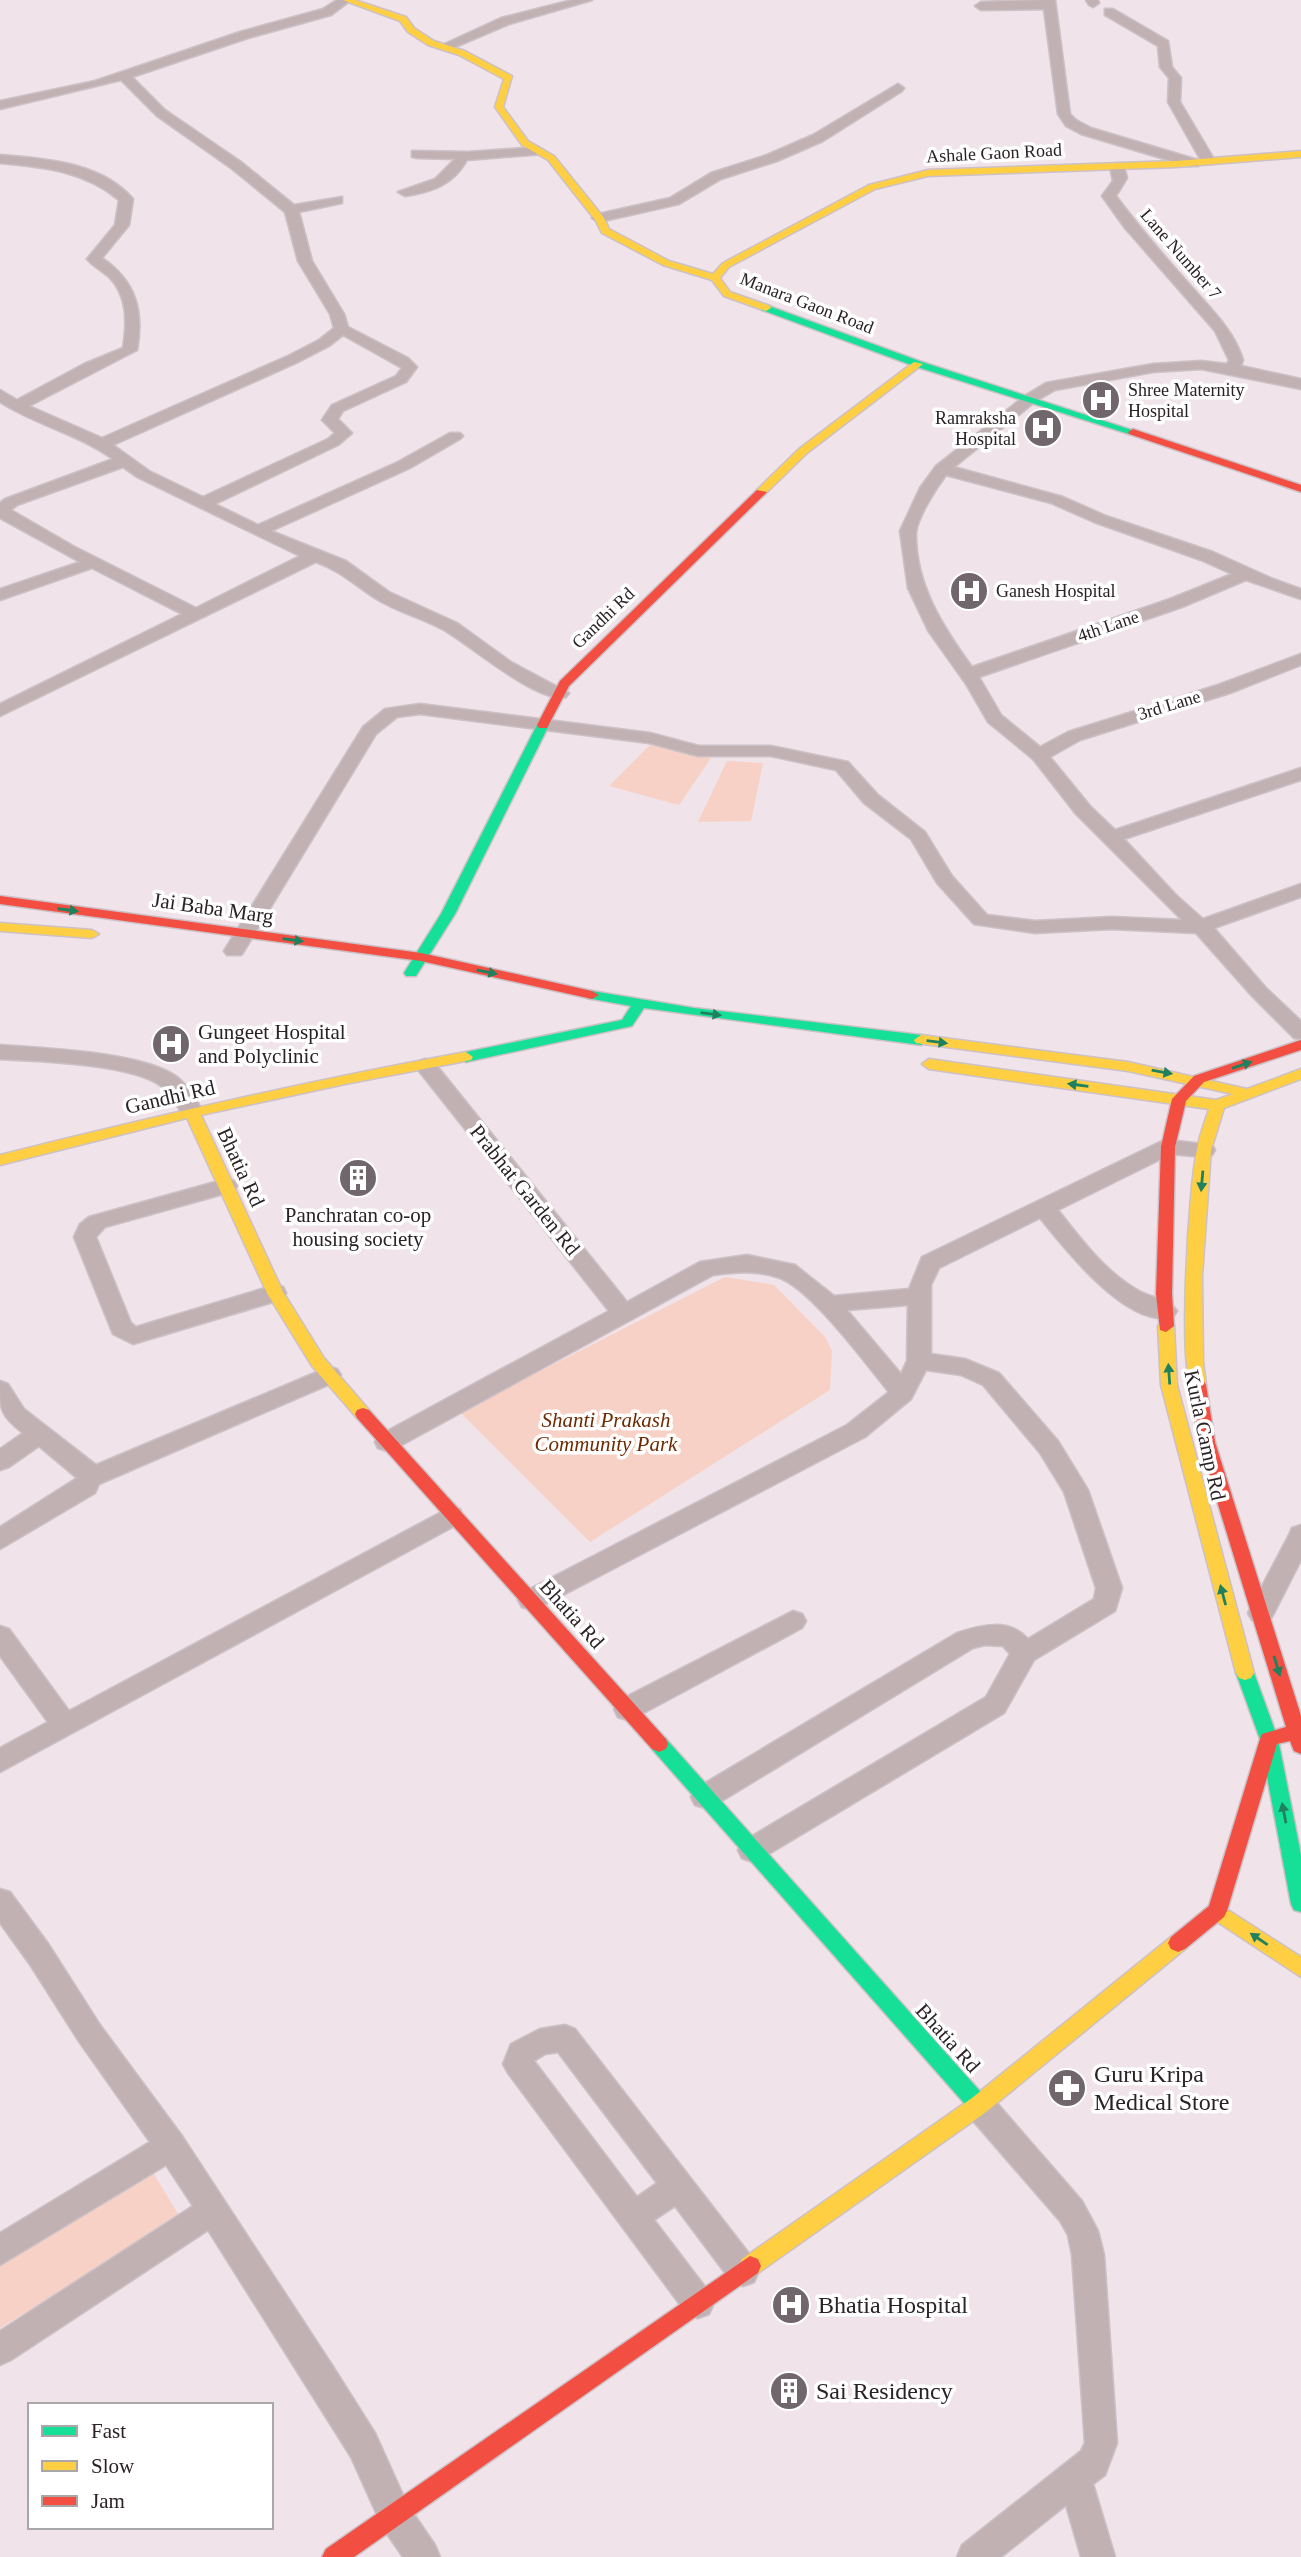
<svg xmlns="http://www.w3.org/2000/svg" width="1301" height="2557" font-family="'Times New Roman',serif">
	<rect width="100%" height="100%" fill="#f0e3ea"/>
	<g fill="#f7d1c5">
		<polygon points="650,745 711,758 679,805 609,786"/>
		<polygon points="727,761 763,763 751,821 698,822"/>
		<polygon points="725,1277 774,1285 825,1337 832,1351 830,1390 590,1542 460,1412"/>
		<polygon points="152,2171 178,2214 85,2276 0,2328 0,2244"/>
	</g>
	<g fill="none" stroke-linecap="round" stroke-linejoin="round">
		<defs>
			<g id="street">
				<path d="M337,0H351L331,15L248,38L132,77L165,110L241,162L294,205L342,197V203L299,212L312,261L344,314L348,327L408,358L417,367L406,382L343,411L338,419L352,433L338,445L215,504L258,525L398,462L450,433H460L463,436L460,439L410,468L271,531L346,561L389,592L457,623L511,662L569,693L566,697C538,704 470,645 444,630C422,618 397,612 375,598C355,585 339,570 316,562L0,716V704L182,614L92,568L0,600V589L80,562L0,518V503L5,499L113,459C78,434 36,425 0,402V390L17,400L84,364L123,348C127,323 128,296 109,277C102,271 93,266 87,259L115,225L119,200C84,171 44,167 0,163V155C45,159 101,162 133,199L129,225L102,258C136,281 144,311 137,350L29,406L102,438L288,356L319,340L334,328L330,314L298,261L285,212L231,168L157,116L121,80L0,109V101L95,81L240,32L323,9ZM343,335L402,368L396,376L332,405L322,420L335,433L328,439L203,497L149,471L113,445L298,362L329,346ZM123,467L137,477L300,556L196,608L73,546L11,510L17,505Z"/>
				<polygon points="572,0 592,0 509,24 448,50 438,47 501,18"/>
				<polygon points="1043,0 1055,0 1070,114 1076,120 1091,128 1198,160 1198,166 1188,166 1081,134 1066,126 1058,114 1044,9 981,10 975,6 981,2"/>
				<polygon points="1086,0 1098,0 1099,3 1093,7 1089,5"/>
				<polygon points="1105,9 1113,9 1168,41 1172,67 1181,78 1180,102 1215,161 1213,164 1203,164 1168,102 1169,78 1160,67 1158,46 1105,15"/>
				<polygon points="898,84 904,88 902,91 823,141 777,161 721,179 679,204 599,222 592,218 594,215 670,198 711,173 767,155 813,135"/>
				<path d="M538,147L545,151L543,154L467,160C453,185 432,192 405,196L398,192L435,179L455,159L417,158L412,157V151L468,152Z"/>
				<path d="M1117,163L1124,167L1127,178L1116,196C1139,227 1164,256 1190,285C1210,308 1234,330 1243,360L1241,366L1301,379V389L1201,369L1153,372L1055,390L1036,401L954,467L1063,497L1106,516L1213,552L1273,579L1301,589V599L1246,580L1182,607L979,677L1001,715L1040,747L1068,732L1218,685L1301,654V665L1230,693L1080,740L1050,757L1090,806L1115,830L1301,768V780L1124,839L1176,895L1203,919L1301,884V897L1214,928L1266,988L1301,1021V1039L1294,1038L1252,996L1196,933L1112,929L1035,933L974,924L937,883L911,839L864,803L836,770L771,756H698L649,743L420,714L397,717L376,734L244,951L241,955H227L224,951L363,727L385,709L420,704L650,733L699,746H771L848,762L878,795L925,832L952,876L987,915L1035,921L1112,917L1182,920L1076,814L1033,759L988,722L966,684L929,632L908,588L900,531L920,488L936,466L1026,395L1046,383L1153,364L1201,361L1227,364L1229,360L1215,331L1125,228L1102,196L1113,181L1110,167ZM946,475L1051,503L1094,522L1201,560L1232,574L1170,599L972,667C943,627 915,584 916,533C917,518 937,487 946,475Z"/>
				<path d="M0,1045C42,1048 144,1052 177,1077C188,1086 196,1099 203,1112L200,1117H184C177,1106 172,1094 161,1086C132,1064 39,1061 0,1059Z"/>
				<path d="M426,1059L433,1061L627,1302L700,1262L747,1255L795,1265L834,1296L909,1289L922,1257L1160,1142L1168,1140L1212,1145L1215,1150L1212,1155L1204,1157L1171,1154L1058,1210C1081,1239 1105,1272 1139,1291C1150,1297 1170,1300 1177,1311L1173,1317C1128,1330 1065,1249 1040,1218L939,1268L931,1285V1354L965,1359L999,1373L1058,1441L1088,1490L1122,1588L1115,1611L1034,1660L1004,1713L762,1858L752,1862L742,1858L738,1850L742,1842L986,1697L1010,1654L1003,1646L985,1645L973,1648L715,1805L705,1808L695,1805L691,1797L695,1789L957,1633C981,1625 1009,1618 1028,1639L1094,1599L1096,1588L1064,1492L1040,1453L983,1385L961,1375L926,1370L911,1399L865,1437L540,1607L531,1610L522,1607L518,1600L522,1593L847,1425L889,1392C866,1364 809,1286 777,1277C755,1270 735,1272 713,1275L396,1448L387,1451L378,1448L375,1442L378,1436L609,1311L419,1071L416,1066L419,1061ZM908,1305L907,1361L901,1374L847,1310Z"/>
				<polygon points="226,1179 234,1181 237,1186 234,1191 105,1227 96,1237 131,1323 136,1327 275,1285 283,1287 286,1293 283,1299 133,1344 113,1334 74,1237 80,1224 89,1217"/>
				<path d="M329,1367L337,1369L341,1375L337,1381L99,1484L95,1493L0,1549V1527L77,1478L39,1446L9,1467L0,1470V1449L23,1433C0,1415 0,1410 0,1381L8,1384L24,1409L96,1465Z"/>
				<polygon points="451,1507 460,1509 463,1516 460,1523 0,1772 0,1748 48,1722 0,1656 0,1626 9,1629 69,1711"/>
				<polygon points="1301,1525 1301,1560 1274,1613 1270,1620 1261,1623 1252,1620 1248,1613 1289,1535 1292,1528"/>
				<polygon points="793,1611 802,1614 806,1621 802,1628 636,1717 627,1720 618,1717 614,1709 618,1701"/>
				<polygon points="0,1889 10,1892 49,1945 100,2025 182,2136 332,2365 375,2433 407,2504 435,2545 440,2557 403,2557 383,2528 351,2457 208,2230 11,2360 0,2365 0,2331 193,2206 166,2165 0,2265 0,2233 150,2142 80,2043 29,1963 0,1923"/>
				<path d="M565,2025L575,2029L754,2260L759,2271L754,2282L743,2286L732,2282L675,2206L654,2220L709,2292L714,2303L709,2314L698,2318L687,2314L508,2073L503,2064L511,2044L540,2029ZM558,2052L657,2183L637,2197L534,2061L545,2054Z"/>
				<polygon points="979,2091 990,2095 1082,2201 1098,2231 1104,2255 1117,2443 1105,2475 1093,2484 1115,2557 1081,2557 1066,2505 1001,2557 957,2557 962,2545 1081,2451 1085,2443 1072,2255 1068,2235 1060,2221 968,2115 964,2105 968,2095"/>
			</g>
			<g id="fast">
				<polygon points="766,305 922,362 1138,432 1129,434 914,366 762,310 761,308"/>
				<polygon points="543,721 549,725 455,914 416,976 406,976 404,973 441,914 537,725"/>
				<polygon points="592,991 694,1008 921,1035 928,1040 921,1045 644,1008 632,1026 466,1062 459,1057 466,1052 622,1020 631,1006 587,998 585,995 587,992"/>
				<polygon points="1245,1666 1251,1668 1254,1673 1278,1739 1301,1855 1301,1912 1294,1910 1291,1904 1260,1739 1236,1673 1239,1668"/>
				<polygon points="659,1736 666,1739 986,2098 989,2105 986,2112 979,2114 972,2112 652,1749 650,1744 652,1739"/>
			</g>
			<g id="slow">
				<polygon points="343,0 355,0 406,17 414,28 434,41 465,51 512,76 503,107 528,141 554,156 604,218 609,229 669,261 713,274 723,263 869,185 928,170 1176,161 1301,151 1301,157 1176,167 928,176 875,189 729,267 720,278 730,292 770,306 771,308 766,311 724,296 712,280 663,265 602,233 596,221 548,160 522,145 495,107 504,79 459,55 428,45 408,32 400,21"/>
				<polygon points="914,362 923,364 807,453 765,494 757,494 757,490 799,449"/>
				<polygon points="0,923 92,930 99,934 92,938 0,931"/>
				<path d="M921,1035L1128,1062L1247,1089L1301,1069V1079L1224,1108L1211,1150L1202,1276L1203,1362L1206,1385L1204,1389H1192C1178,1362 1189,1186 1197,1150C1199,1136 1205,1122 1209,1109L929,1069L922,1064L929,1059L1216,1100L1233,1094L1128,1071L916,1043L914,1040Z"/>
				<path d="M466,1052L473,1057L471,1060L350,1083L201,1115L283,1292L324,1358L369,1410L371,1414L369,1418H357L312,1366L267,1293L187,1118L0,1165V1155C155,1116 309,1081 466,1052Z"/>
				<polygon points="1166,1320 1174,1326 1177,1385 1254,1673 1251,1678 1245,1680 1239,1678 1236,1673 1161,1385 1158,1326"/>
				<polygon points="1217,1903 1301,1957 1301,1977 1210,1917 1207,1911 1210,1905"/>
				<polygon points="1178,1934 1185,1937 1188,1943 1185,1949 986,2112 758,2273 750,2276 742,2273 739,2266 742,2259 972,2098 1171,1937"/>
			</g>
			<g id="jam">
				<polygon points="1133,429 1301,485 1301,492 1129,434 1128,432"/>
				<polygon points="757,490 767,492 569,686 547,728 539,728 537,725 560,681"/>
				<polygon points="0,896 421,953 592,991 599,995 592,999 421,961 0,904"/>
				<polygon points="1301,1040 1301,1050 1204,1082 1186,1101 1175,1147 1172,1294 1174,1326 1166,1332 1160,1330 1156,1294 1161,1147 1172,1099 1194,1076"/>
				<polygon points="1198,1379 1204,1381 1206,1385 1215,1442 1301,1716 1301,1754 1294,1751 1290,1741 1277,1744 1227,1911 1224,1917 1185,1949 1178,1952 1171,1949 1168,1943 1171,1937 1209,1906 1260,1739 1262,1734 1286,1727 1199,1442 1190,1385 1192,1381"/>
				<polygon points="363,1408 369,1410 666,1739 668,1744 666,1749 659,1752 652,1749 357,1418 355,1414 357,1410"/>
				<polygon points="750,2256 758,2259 761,2266 758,2273 354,2557 322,2557 326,2549"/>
			</g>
		</defs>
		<use href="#street" stroke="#ccc1c7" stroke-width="3"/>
		<use href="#fast" stroke="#ccc1c7" stroke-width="3"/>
		<use href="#slow" stroke="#ccc1c7" stroke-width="3"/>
		<use href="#jam" stroke="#ccc1c7" stroke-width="3"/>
		<use href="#street" fill="#c1b1b2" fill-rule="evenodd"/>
		<use href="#fast" fill="#16e098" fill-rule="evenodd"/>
		<use href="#slow" fill="#ffcf43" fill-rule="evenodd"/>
		<use href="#jam" fill="#f24e42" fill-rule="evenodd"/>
	</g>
	<defs><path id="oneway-solid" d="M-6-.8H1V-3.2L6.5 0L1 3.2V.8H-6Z" transform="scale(1.75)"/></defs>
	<g fill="#20815f">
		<use href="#oneway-solid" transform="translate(68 910) rotate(8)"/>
		<use href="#oneway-solid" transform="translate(293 940) rotate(8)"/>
		<use href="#oneway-solid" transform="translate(487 972) rotate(12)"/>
		<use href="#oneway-solid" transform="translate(711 1014) rotate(7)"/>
		<use href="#oneway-solid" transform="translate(937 1042) rotate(7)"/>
		<use href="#oneway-solid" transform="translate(1242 1065) rotate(-19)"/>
		<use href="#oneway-solid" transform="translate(1162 1072) rotate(10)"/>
		<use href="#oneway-solid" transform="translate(1078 1085) rotate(-172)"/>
		<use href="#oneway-solid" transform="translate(1202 1181) rotate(95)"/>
		<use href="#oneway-solid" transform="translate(1169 1374) rotate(-94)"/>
		<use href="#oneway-solid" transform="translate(1223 1595) rotate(-105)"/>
		<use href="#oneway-solid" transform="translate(1277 1666) rotate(73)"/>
		<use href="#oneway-solid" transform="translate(1284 1813) rotate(-101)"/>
		<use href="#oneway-solid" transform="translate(1259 1939) rotate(-146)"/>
	</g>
	<defs>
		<symbol id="hospital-disc" viewBox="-11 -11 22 22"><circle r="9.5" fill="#70666b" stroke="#fff"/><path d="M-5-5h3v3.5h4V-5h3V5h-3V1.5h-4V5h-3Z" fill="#fff"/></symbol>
		<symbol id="building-disc" viewBox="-11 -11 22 22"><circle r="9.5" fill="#70666b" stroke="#fff"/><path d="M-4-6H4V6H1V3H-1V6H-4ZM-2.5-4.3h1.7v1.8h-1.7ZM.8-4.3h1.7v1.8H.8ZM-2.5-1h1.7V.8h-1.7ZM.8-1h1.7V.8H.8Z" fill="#fff"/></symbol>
		<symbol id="pharmacy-disc" viewBox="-11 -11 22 22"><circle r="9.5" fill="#70666b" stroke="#fff"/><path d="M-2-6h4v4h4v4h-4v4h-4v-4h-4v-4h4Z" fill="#fff"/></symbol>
	</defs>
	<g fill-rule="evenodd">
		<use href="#hospital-disc" x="1079" y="378" width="44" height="44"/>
		<use href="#hospital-disc" x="1021" y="406" width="44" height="44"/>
		<use href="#hospital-disc" x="947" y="569" width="44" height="44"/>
		<use href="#hospital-disc" x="149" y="1022" width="44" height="44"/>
		<use href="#building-disc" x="336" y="1156" width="44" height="44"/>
		<use href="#pharmacy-disc" x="1045" y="2066" width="44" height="44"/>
		<use href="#hospital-disc" x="769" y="2283" width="44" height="44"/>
		<use href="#building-disc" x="767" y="2369" width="44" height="44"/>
	</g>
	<g text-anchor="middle" stroke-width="7" stroke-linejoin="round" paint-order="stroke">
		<g font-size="18" fill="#2b2226" stroke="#fff">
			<text transform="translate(994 153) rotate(-3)" y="6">Ashale Gaon Road</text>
			<text transform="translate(1181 254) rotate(49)" y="6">Lane Number 7</text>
			<text transform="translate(807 303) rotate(21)" y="6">Manara Gaon Road</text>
			<text transform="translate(603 618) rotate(-44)" y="6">Gandhi Rd</text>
			<text transform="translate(1108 626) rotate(-19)" y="6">4th Lane</text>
			<text transform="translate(1169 705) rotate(-17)" y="6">3rd Lane</text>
		</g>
		<g font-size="18" fill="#2b2226" stroke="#fff" text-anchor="start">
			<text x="1128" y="396">Shree Maternity<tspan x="1128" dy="21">Hospital</tspan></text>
			<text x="1016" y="424" text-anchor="end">Ramraksha<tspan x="1016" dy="21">Hospital</tspan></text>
			<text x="996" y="597">Ganesh Hospital</text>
		</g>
		<g font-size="21" fill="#2b2226" stroke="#fff">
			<text transform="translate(213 908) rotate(8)" y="7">Jai Baba Marg</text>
			<text transform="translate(170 1097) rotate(-13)" y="7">Gandhi Rd</text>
			<text transform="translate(241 1167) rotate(65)" y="7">Bhatia Rd</text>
			<text transform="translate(525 1190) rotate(51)" y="7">Prabhat Garden Rd</text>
			<text transform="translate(1205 1435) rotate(78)" y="7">Kurla Camp Rd</text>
			<text transform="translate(572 1614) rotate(48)" y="7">Bhatia Rd</text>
			<text transform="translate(948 2038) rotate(48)" y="7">Bhatia Rd</text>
		</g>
		<g font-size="21" fill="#2b2226" stroke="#fff" text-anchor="start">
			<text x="198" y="1039">Gungeet Hospital<tspan x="198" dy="24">and Polyclinic</tspan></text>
			<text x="358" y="1222" text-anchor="middle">Panchratan co-op<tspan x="358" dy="24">housing society</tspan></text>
		</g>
		<g font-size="21" font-style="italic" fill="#6e2a00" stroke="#fff">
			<text x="606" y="1427">Shanti Prakash<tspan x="606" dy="24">Community Park</tspan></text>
		</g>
		<g font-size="24" fill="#2b2226" stroke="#fff" text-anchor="start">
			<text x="1094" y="2082">Guru Kripa<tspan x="1094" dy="28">Medical Store</tspan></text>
			<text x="818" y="2313">Bhatia Hospital</text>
			<text x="816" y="2399">Sai Residency</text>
		</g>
	</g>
	<rect x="28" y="2403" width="245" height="126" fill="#ffffff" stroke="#aaa7a8" stroke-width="2"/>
	<rect x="42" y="2426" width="35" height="10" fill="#16e098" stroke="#aaa7a8" stroke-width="2"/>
	<text x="91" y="2438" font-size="21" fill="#2b2226">Fast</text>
	<rect x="42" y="2461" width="35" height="10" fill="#ffcf43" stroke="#aaa7a8" stroke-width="2"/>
	<text x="91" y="2473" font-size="21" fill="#2b2226">Slow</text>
	<rect x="42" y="2496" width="35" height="10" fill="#f24e42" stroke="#aaa7a8" stroke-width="2"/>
	<text x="91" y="2508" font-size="21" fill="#2b2226">Jam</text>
</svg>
